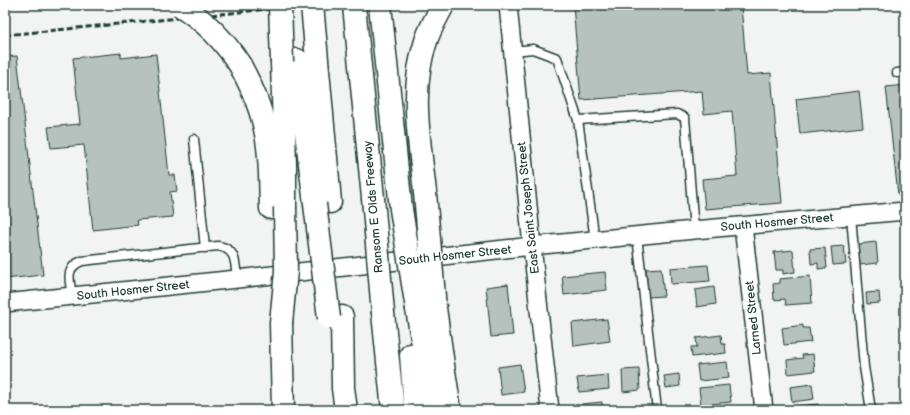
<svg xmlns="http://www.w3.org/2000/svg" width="910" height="415" font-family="'Balsamiq Sans',sans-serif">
	<rect width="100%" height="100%" fill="#f2f3f3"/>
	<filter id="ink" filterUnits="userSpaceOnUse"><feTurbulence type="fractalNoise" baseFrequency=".025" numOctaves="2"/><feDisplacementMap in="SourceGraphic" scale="8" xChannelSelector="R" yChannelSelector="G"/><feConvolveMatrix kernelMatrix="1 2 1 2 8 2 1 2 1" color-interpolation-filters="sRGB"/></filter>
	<g filter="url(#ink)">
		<g fill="#b7c1bd" stroke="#1f3d34">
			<polygon points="573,5 741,5 747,75 771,73 782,203 705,209 702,179 737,176 732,111 704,114 702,91 581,100"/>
			<polygon points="121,53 121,58 156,54 169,175 175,175 177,191 170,192 173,217 137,220 138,225 93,230 84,145 51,148 48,127 80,124 73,58"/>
			<polygon points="17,56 43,275 5,279 5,57"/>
			<polygon points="905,85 905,194 898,195 886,87"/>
			<polygon points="859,91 863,127 800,134 796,99"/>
			<polygon points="876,242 878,263 860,265 858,244"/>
			<polygon points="844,246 846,264 833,265 831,247"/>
			<polygon points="825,248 827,268 818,269 818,263 811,264 810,249"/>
			<polygon points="793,250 795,272 783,274 783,270 776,270 774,252"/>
			<polygon points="708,265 710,281 671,284 670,268"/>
			<polygon points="661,268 664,296 648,297 646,269"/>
			<polygon points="605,272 607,290 564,295 562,276"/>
			<polygon points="810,276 812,303 786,305 785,299 774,300 773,284 780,283 779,279"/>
			<polygon points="508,284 513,335 491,337 486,287"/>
			<polygon points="714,287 716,304 697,307 695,290"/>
			<polygon points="879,292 880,303 867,304 866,293"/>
			<polygon points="607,319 610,341 574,346 572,323"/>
			<polygon points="803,325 803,328 809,328 811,342 784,345 782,328"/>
			<polygon points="721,335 722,344 725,344 726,353 692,357 691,347 697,347 696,338"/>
			<polygon points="813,354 815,371 788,374 787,360 803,358 802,355"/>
			<polygon points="727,362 729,378 699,381 697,365"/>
			<polygon points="520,364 524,392 501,395 498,367"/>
			<polygon points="639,369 640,390 623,392 622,370"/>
			<polygon points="679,374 680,386 666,388 664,376"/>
			<polygon points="608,375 609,389 579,392 577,378"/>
			<polygon points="812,384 814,399 792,402 790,387"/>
			<polygon points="729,385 731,402 701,405 699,388"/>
			<polygon points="602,402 603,410 583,410 582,404"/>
			<polygon points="818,404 819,410 788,410 787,407"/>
		</g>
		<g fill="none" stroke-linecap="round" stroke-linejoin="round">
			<defs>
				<g id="service">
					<polyline points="513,51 533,49 557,58 578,120 595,240"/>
					<polyline points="897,73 905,72"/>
					<polyline points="578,120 677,114 685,118 694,230"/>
					<polyline points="194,139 205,248"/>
					<polyline points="851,216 864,367 871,410"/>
					<polyline points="637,236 657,410"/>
					<path d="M72,296C70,281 64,268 82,261L218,246C237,249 235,263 237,279"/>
				</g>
				<g id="minor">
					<polyline points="508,5 532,246 550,410"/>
					<polyline points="743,226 764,410"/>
					<polyline points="5,303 237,279 532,246 694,230 905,211"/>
				</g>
				<g id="motorway">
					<polyline points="312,5 330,202"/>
					<polyline points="354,5 373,198"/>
					<polyline points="380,5 401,209"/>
					<polyline points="297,60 315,204"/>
					<polyline points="282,62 285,165 285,206"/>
					<path d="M240,65C252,87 262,110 266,134C271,158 270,184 271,208"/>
					<path d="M425,193C420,143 409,90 426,41C430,28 437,17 443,5"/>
					<polyline points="435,308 443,365 450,410"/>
					<polyline points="417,309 434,410"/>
					<polyline points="383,313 393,410"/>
					<polyline points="342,317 343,388 346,410"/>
					<polyline points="281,323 283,410"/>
					<polyline points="411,355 415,410"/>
				</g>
			</defs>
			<use href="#service" stroke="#1f3d34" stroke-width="11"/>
			<use href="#minor" stroke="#1f3d34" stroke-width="20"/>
			<use href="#motorway" stroke="#1f3d34" stroke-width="25"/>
			<use href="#service" stroke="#fff" stroke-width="8"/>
			<use href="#minor" stroke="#fff" stroke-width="17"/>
			<use href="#motorway" stroke="#fff" stroke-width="22"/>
			<polyline stroke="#1f3d34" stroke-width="3" stroke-dasharray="6 3" stroke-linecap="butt" points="5,35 231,13 301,5"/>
			<defs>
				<g id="motorway-bridge">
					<path d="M180,5C206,22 223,39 240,65"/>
					<polyline points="280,5 282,62"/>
					<polyline points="425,193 435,308"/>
					<polyline points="373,198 383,313"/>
					<polyline points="315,204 329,318"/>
					<polyline points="401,209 417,309"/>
					<polyline points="281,323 286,271 285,207"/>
				</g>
			</defs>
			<use href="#motorway-bridge" stroke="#1f3d34" stroke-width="25" stroke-linecap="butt"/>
			<use href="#motorway-bridge" stroke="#fff" stroke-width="22"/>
		</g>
	</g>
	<g text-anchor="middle" stroke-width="3" stroke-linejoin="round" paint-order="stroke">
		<g font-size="12" fill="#1f3d34" stroke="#fff">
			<text transform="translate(373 207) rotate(-95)" y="4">Ransom E Olds Freeway</text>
			<text transform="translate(528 208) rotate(-96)" y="4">East Saint Joseph Street</text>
			<text transform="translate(777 222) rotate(-5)" y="4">South Hosmer Street</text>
			<text transform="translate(455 255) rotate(-6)" y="4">South Hosmer Street</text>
			<text transform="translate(133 290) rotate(-6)" y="4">South Hosmer Street</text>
			<text transform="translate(753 318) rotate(-96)" y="4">Larned Street</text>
		</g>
	</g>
	<rect width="910" height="415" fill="none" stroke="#fff" stroke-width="20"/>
	<rect x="10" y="10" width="890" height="395" fill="none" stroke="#1f3d34" stroke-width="1.5" filter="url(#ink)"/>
</svg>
